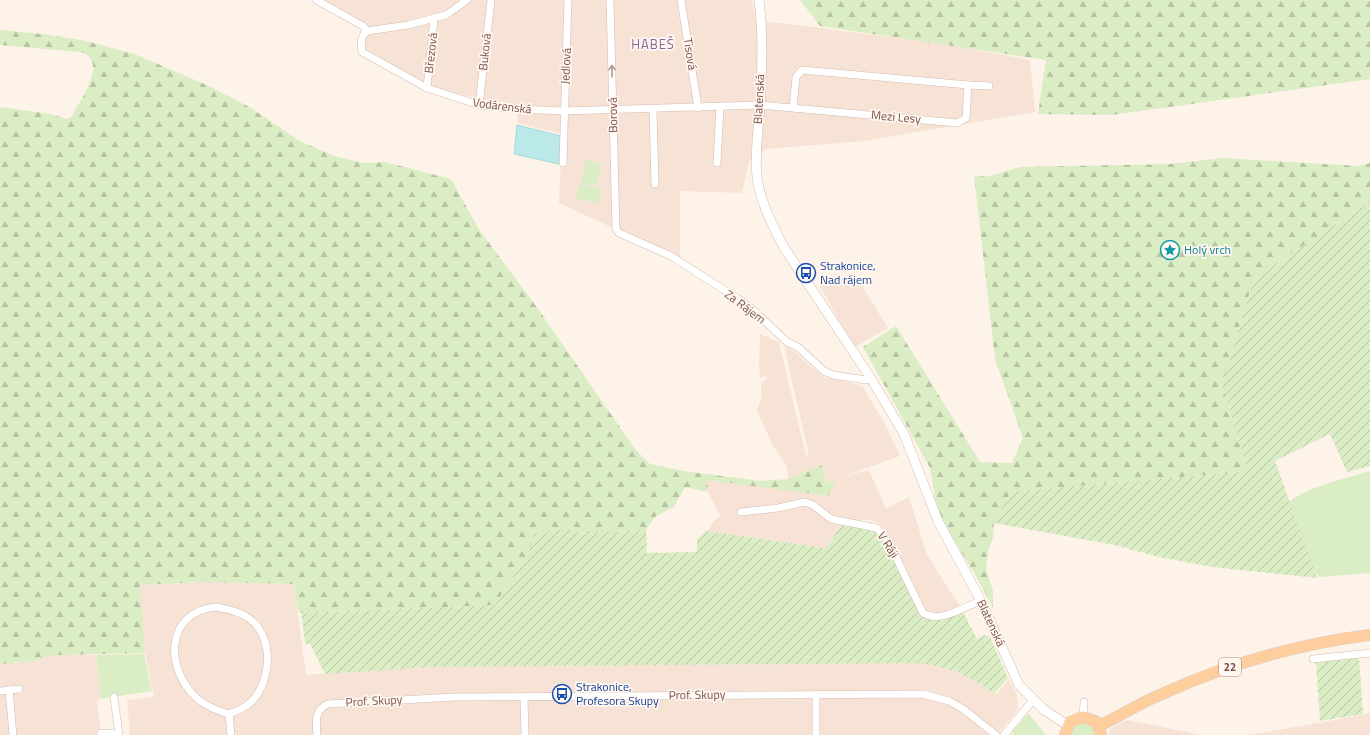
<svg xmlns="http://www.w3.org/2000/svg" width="1370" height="735" font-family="'Titillium Web',sans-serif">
	<defs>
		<pattern id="forest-firs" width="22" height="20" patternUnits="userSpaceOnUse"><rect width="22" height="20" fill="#dbedc5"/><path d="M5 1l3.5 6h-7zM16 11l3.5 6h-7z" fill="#b7c3a2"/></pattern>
		<pattern id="garden-furrows" width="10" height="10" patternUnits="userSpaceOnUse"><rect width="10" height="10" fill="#dbedc5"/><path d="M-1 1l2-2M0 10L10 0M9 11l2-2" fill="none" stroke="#b7c3a2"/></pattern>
	</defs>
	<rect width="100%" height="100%" fill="#fef3e8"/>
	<g fill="#f6e3d6">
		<polygon points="321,0 752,0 756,20 946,44 1030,60 1035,112 865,141 766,149 749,162 742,193 680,191 680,259 559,203 562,134 517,123 518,107 471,97 431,86 420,81 366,49 361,22"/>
		<polygon points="856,276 888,328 855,347 820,287"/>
		<polygon points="760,334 779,342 806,456 809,455 785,351 785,347 787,346 795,352 810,366 826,378 839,379 863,387 885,424 900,456 845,476 869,470 886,509 909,497 927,555 961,608 942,615 927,612 886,531 880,524 870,520 850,520 842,524 826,548 706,531 710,529 710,526 720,515 708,492 707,479 827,496 823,465 788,479 787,467 773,446 757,411 761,398 761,383 767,379 766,376 760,379 759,364"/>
		<polygon points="203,582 294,584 306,675 403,667 918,662 940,665 961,671 996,695 1009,679 1017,695 1018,707 1017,711 997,735 130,735 127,700 154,697 145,653 139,585"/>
		<polygon points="61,655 96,655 101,699 97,700 101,735 0,735 0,664 43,660 42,657"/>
		<polygon points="1370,713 1370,735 1248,735 1324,722"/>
		<polygon points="1127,720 1202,735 1108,735 1110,729"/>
	</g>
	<g fill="#dbedc5">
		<polygon points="586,160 601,163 597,186 581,183"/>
		<polygon points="579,184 602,189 599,203 576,199"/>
		<path d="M1370,471V573L1319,577L1311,565L1289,502C1306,487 1348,478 1370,471Z"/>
		<polygon points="144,654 152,691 101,699 96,655"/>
		<polygon points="1028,714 1029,714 1046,735 1013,735 1012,732"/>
		<polygon points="1081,721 1094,727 1096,735 1069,735 1070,729"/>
	</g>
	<g fill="url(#forest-firs)">
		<polygon points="800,0 1370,0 1370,79 1112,115 1038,114 1046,60 820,26"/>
		<path d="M0,30L43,34L87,41L137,55L209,86L251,108L300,141L334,156L364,163L385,162L451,179L480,231L536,306L635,449L650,464L683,471L760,481L788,479L823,465L825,483L836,479L828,496L707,480L708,492L685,487L674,507L656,516L646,530L578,534L556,530L537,533L534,530L531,548L495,605L301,613L298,611L294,584L203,582L140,585L145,653L61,655L43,657V660L0,664V107L51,114L67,119L72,116C80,100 110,60 80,52L0,45Z"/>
		<polygon points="1223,158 1359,166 1370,163 1370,202 1254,278 1222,385 1248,471 1011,492 994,523 993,538 988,551 986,569 993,591 993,608 973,571 938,514 930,468 863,347 896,326 980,462 1012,463 1023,438 995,359 974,175 987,177 1020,167 1169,164"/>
	</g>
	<g fill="url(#garden-furrows)">
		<polygon points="1370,202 1370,466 1347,472 1330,434 1275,461 1317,578 1212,567 1159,557 1114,545 994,523 1011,492 1248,471 1222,385 1254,278"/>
		<path d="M842,524L877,527L924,615L963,612L977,639L985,635L990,637L1008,678L994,694C968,674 947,666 915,663L432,667L325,674L310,644L305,643L301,613L495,605L531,548L534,529L537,533L556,530H577L578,534L646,530L647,553L697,552V539L706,531L826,548Z"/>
		<polygon points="1359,657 1363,714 1320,721 1316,663"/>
	</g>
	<polygon fill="#bbe9e9" stroke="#a0dbdc" points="517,125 561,136 559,164 514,154"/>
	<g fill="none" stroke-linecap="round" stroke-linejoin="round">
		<defs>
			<g id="minor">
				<polyline points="316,0 363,26 367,31 408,25 446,15 467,0"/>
				<polyline points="610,0 616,229 619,233 671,256 740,300 753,310 787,342 798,347 824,371 833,375 866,380 870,377"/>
				<polyline points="681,0 698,108"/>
				<path d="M367,31C360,37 361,43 362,52L427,88L479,105L518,109L563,111L760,105L957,123L966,118L968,85L802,70L796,77L793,108"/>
				<polyline points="968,85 989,86"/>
				<polyline points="427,88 434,19"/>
				<polyline points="479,105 491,0"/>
				<polyline points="653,109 655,184"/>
				<polyline points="563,163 568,0"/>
				<polyline points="717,163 720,107"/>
				<path d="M741,512L778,508L805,502L813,505L831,519L877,528L889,543L923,613C941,624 964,606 981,601"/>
				<path d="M216,607C228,609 241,612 250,619C275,639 271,682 251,702C245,708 237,711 229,714C218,711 208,707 199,700C165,672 163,612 216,607Z"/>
				<polyline points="1313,659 1370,653"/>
				<polyline points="9,690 13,735"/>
				<polyline points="0,691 19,689"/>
				<polyline points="816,694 816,735"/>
				<polyline points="114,697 119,735"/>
				<polyline points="524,697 525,735"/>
				<polyline points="229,714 231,735"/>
				<polyline points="1083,717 1084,702"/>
				<polyline points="101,733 119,734"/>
				<path d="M317,735C316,722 314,710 328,704L455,697L923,694L949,701L963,709L996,735"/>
				<polyline points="1004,735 1033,700"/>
			</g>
			<path id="tertiary" d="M759,0C763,30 762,62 761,92C760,120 754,148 757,177C760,201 772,224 783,246L870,377L904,434L938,521L981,601L1019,685L1043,709L1067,725"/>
			<g id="primary">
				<path d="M1099,726C1120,716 1140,703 1162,694C1228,664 1298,644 1370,635"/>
				<polyline points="1065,735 1070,722 1083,717 1097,722 1101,735"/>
			</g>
		</defs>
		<use href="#minor" stroke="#d4bbaf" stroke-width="8"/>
		<use href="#tertiary" stroke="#d4bbaf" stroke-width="10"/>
		<use href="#primary" stroke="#dacfcc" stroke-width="12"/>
		<use href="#minor" stroke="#fff" stroke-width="7"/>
		<use href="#tertiary" stroke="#fff" stroke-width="9"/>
		<use href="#primary" stroke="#ffce9e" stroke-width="11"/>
	</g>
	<defs><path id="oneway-shaft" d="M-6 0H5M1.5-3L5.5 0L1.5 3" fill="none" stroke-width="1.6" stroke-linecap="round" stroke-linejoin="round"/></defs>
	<use stroke="#af9892" href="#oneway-shaft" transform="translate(612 71) rotate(-91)"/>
	<defs>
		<symbol id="sight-ring" viewBox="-11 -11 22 22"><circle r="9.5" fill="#fff7f0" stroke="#0f9aa8" stroke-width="1.5"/><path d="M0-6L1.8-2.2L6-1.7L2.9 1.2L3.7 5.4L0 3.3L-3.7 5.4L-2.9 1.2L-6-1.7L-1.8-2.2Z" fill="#0f9aa8"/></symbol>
		<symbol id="bus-ring" viewBox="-11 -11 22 22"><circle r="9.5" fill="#fff7f0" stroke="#1a4fb4" stroke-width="1.5"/><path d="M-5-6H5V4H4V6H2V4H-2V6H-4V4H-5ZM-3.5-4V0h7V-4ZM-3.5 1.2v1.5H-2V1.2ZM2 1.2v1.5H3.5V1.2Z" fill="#1a4fb4"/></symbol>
	</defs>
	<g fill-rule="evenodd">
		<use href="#sight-ring" x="1159" y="239" width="22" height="22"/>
		<use href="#bus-ring" x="795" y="262" width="22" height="22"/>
		<use href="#bus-ring" x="551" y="683" width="22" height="22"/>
	</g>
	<g text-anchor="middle" stroke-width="3.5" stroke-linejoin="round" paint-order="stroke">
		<rect fill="#fff7f0" stroke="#a2857c" stroke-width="1" x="1219" y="658" width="22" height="18" rx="3"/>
		<g font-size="11" font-weight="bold" fill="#7a544a">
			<text x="1230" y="671">22</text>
		</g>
		<g font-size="12" fill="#7a544a" stroke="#fff7f0">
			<text transform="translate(485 52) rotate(-84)" y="4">Buková</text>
			<text transform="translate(431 53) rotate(-84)" y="4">Březová</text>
			<text transform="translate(690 54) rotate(81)" y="4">Tisová</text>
			<text transform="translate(566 66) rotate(-87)" y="4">Jedlová</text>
			<text transform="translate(759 99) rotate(-87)" y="4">Blatenská</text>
			<text transform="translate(502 106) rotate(7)" y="4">Vodárenská</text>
			<text transform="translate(613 115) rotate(-91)" y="4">Borová</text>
			<text transform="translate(896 117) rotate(5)" y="4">Mezi Lesy</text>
			<text transform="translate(745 307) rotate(37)" y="4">Za Rájem</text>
			<text transform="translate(888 545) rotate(57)" y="4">V Ráji</text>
			<text transform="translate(991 623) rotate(65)" y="4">Blatenská</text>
			<text transform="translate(697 695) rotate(-1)" y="4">Prof. Skupy</text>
			<text transform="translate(374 701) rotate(-3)" y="4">Prof. Skupy</text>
		</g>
		<g font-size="12" fill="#0d838f" stroke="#fff7f0" text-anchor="start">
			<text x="1184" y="254">Holý vrch</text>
		</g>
		<g font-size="12" fill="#164399" stroke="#fff7f0" text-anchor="start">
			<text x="820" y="270">Strakonice,<tspan x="820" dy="14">Nad rájem</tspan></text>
			<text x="576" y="691">Strakonice,<tspan x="576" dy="14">Profesora Skupy</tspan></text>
		</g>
		<g font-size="13" letter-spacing="1" fill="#83669d" stroke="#fff7f0">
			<text x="653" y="49">HABEŠ</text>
		</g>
	</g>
</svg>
